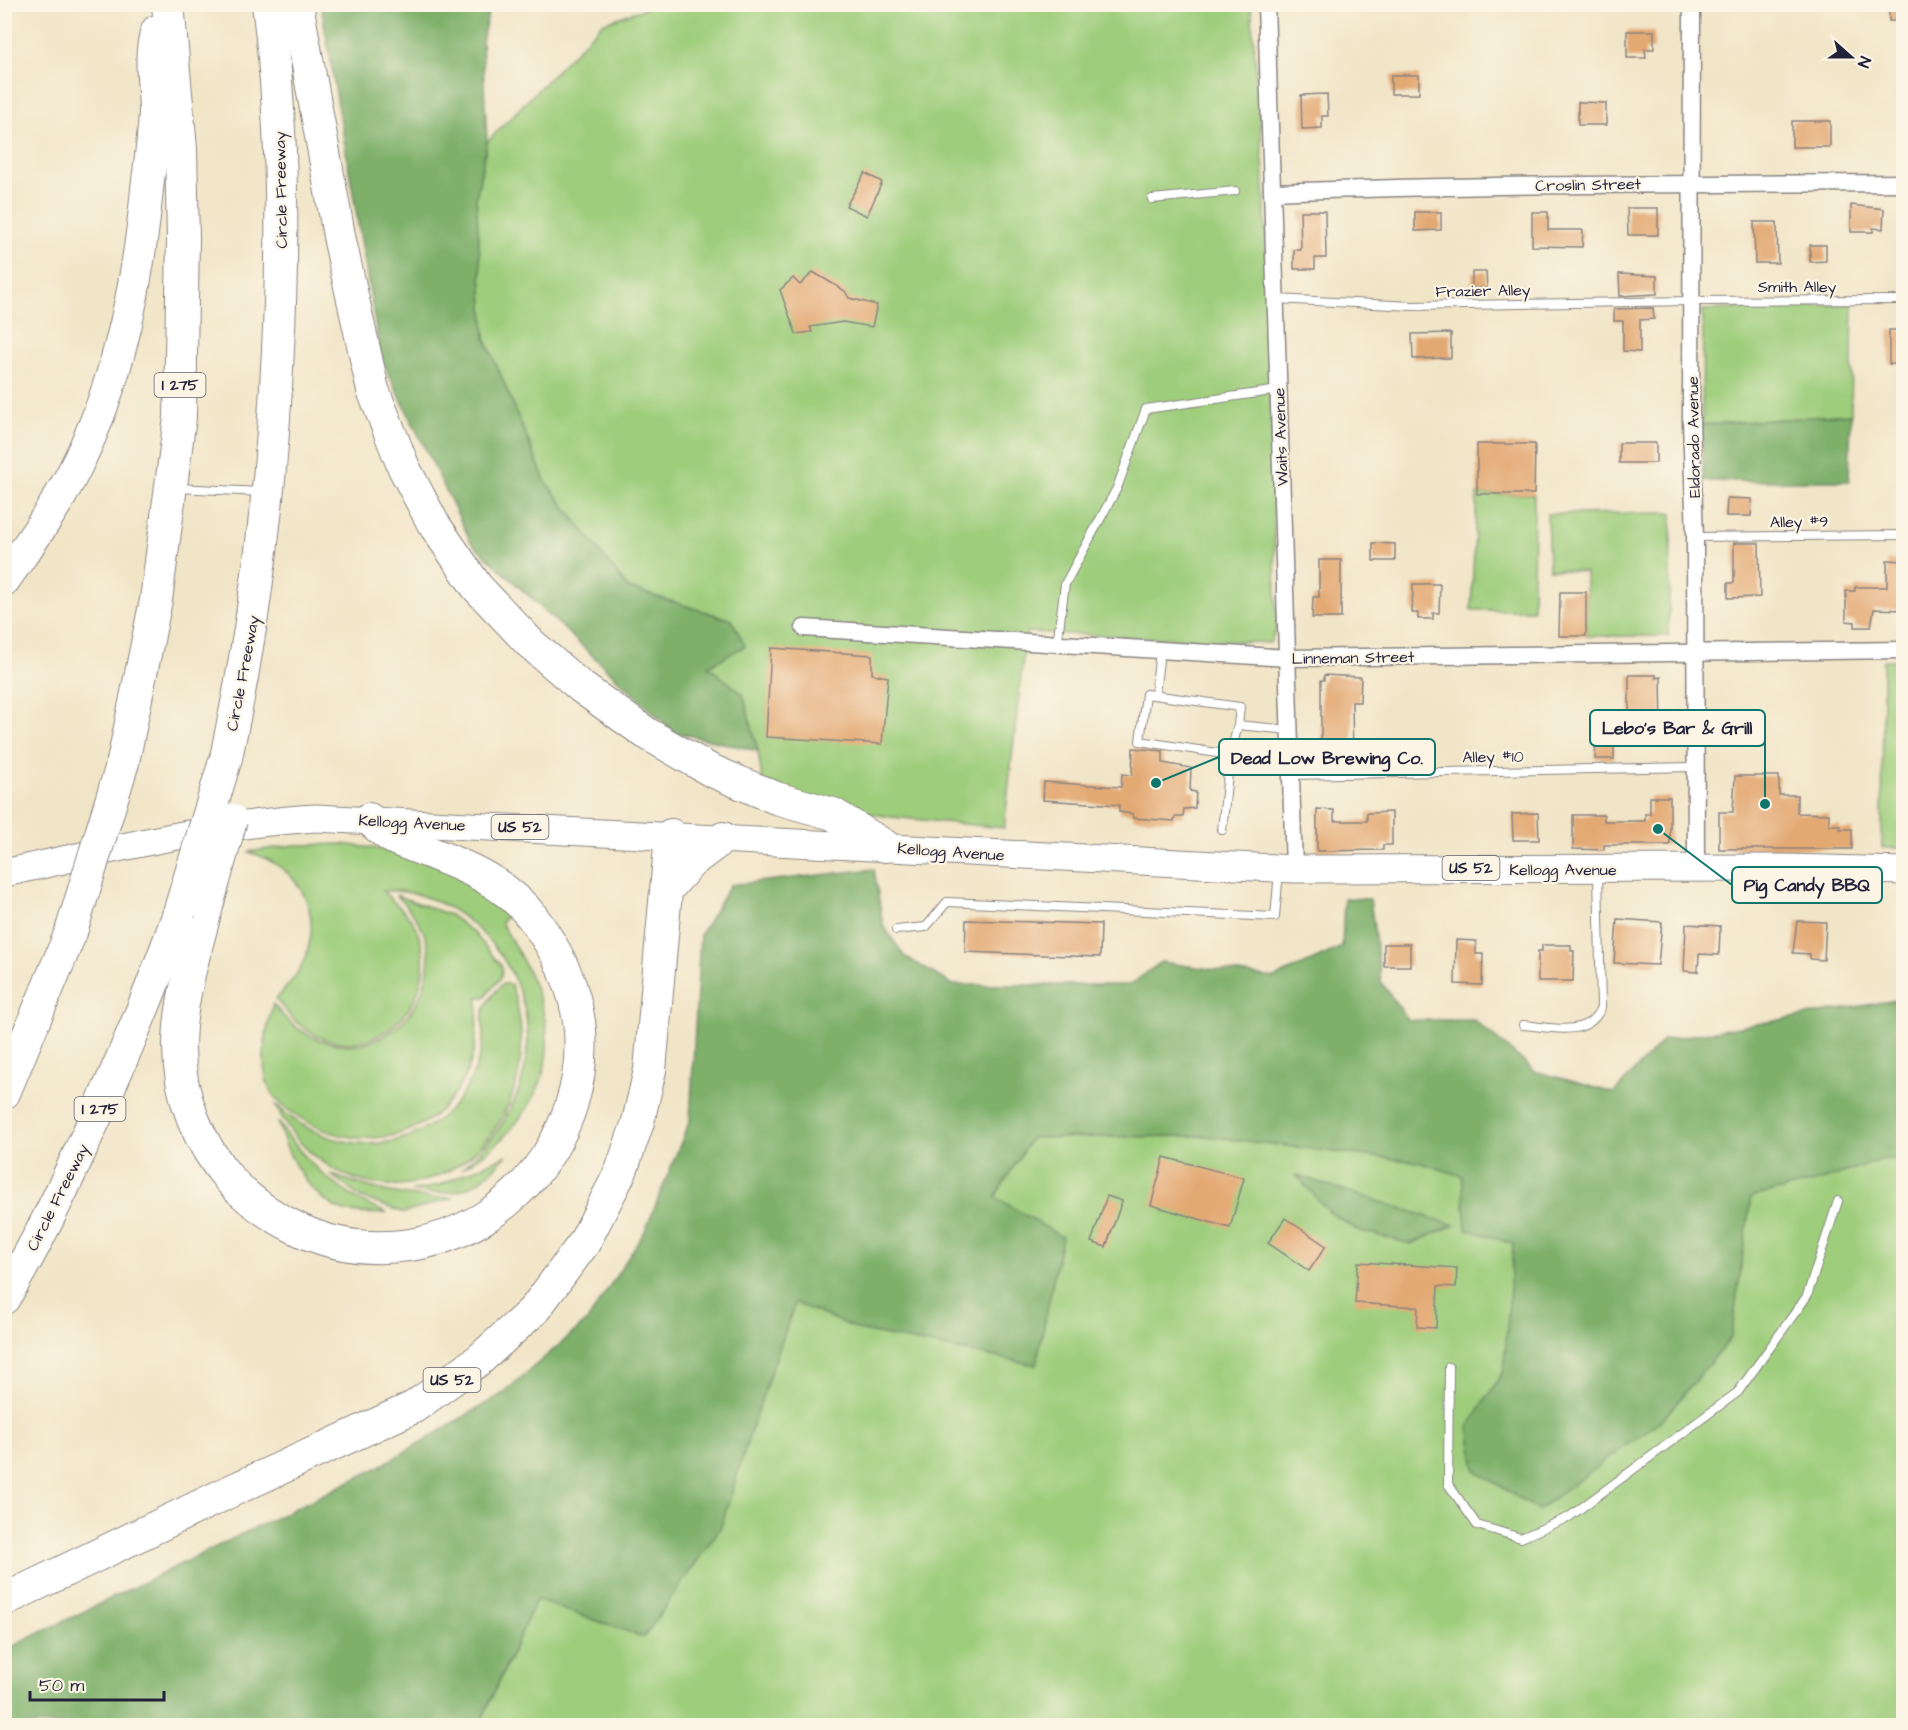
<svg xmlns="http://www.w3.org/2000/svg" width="1908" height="1730" font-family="'Architects Daughter',sans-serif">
	<rect width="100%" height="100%" fill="#fcf5e5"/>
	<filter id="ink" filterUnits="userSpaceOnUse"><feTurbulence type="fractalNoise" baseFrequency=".0167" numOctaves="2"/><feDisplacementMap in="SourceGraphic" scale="12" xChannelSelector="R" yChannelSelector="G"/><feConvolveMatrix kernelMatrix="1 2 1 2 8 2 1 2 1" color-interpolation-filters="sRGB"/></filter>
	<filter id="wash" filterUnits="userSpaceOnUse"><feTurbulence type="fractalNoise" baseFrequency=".008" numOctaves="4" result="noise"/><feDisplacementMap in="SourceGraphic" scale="24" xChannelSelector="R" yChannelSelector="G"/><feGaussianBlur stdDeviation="1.35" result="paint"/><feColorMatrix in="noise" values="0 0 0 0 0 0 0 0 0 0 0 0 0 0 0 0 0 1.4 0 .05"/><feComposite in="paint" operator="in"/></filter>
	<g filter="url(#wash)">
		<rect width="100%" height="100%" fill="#f1e5c7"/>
		<g fill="#9ecd7b" stroke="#60785b" stroke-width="1.5">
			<polygon points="657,4 1251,5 1264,175 1277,628 1270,643 1026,632 1004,828 892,817 837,808 763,785 758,751 743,695 708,666 732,620 628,588 545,481 485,338 476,198 487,142 603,23"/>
			<polygon points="1853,304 1851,414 1702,425 1703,310"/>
			<polygon points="1477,494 1534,494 1533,610 1471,610"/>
			<polygon points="1672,513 1668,636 1586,636 1586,572 1549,569 1547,514"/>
			<polygon points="1883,660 1903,660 1903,848 1882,848"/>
			<path d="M343,844L394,851L444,866L507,907L508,914L501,923C537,982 569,1042 528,1107C511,1133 488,1154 461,1169C542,1103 554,994 471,923C448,903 414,889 383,891C393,903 409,912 416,928C448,1001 369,1074 305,1029C293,1021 284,1010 276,999C287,987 299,974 305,958C324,907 297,866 248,852L295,845Z"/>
			<path d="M396,895L450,915L474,933L502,967L501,977L485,997H478C477,1032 477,1062 456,1092C420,1145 349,1151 299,1117C289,1111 275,1101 270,1089C258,1065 266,1029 273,1004C314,1059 390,1061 421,994C428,977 432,954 425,936C419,919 407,907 396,895Z"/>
			<path d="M502,984H511C522,1016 525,1050 516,1083C497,1158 417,1209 343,1174C311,1158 290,1136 275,1104C336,1163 432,1158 472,1077C478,1064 482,1048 484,1033C484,1027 481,1020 483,1015C485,1003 495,992 502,984Z"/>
			<path d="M278,1122C305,1162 342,1197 387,1213C372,1214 347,1215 333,1206C304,1188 286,1153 278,1122Z"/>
			<polygon points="960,1123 1903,1145 1903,1725 479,1726 536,1600 671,1359"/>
			<path d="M507,1155C474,1191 460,1197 411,1191L440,1185Z"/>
			<path d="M330,1174C369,1189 411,1199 453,1198L404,1213L360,1197Z"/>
		</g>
		<g fill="#7eb06b" stroke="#506953" stroke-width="1.5">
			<polygon points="321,5 490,5 482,41 487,142 476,198 485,338 545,481 628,588 732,620 745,646 708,666 743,694 758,751 674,732 471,542 381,358"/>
			<polygon points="1851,414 1849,481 1703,481 1702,425"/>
			<polygon points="874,869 883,925 904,956 953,985 1130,985 1161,962 1274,978 1342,947 1344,898 1370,899 1381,982 1408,1020 1474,1020 1535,1071 1614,1093 1663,1040 1903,999 1903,1158 1880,1160 1822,1180 1751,1197 1731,1338 1664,1418 1538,1510 1475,1470 1469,1426 1504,1370 1513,1244 1466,1229 1462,1176 1418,1162 1204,1136 1031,1138 995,1197 1062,1237 1036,1365 862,1331 795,1303 753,1424 721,1527 644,1637 536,1600 479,1725 5,1725 5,1650 379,1467 502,1394 588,1320 645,1231 690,1120 700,935 730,885"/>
			<polygon points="1296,1175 1454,1225 1411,1244 1357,1230 1329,1212"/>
		</g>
		<g id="blocks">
			<g fill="#e3a973">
				<rect x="1889" y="4" width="15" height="17"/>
				<polygon points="1627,31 1654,31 1654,49 1645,49 1646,58 1627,58"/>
				<rect x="1391" y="75" width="28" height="19"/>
				<polygon points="1327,94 1328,116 1322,116 1322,128 1302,129 1301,95"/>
				<polygon points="1578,102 1606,103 1606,125 1578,125"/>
				<rect x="1792" y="121" width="38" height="26"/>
				<polygon points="865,173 882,182 867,216 846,206"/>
				<polygon points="1851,205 1884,209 1883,229 1873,228 1873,232 1851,232"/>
				<polygon points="1627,208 1658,208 1658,235 1628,235"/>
				<polygon points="1300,211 1325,211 1326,258 1315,258 1315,269 1294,269 1294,250 1301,250"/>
				<polygon points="1415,212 1441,212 1441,230 1415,231"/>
				<polygon points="1532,212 1548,212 1548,230 1583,230 1582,247 1532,246"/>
				<polygon points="1754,222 1777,222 1778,263 1755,263"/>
				<polygon points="1810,245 1826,245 1826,261 1810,262"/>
				<polygon points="813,272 845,291 849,298 877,305 872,327 843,322 810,327 812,332 796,334 780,290 793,278 800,285"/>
				<polygon points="1472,272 1486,272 1487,288 1472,288"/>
				<polygon points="1619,274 1657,276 1657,294 1620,296"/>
				<polygon points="1653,308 1654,319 1640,320 1640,352 1623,351 1623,321 1614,321 1614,309"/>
				<rect x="1889" y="330" width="15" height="34"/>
				<polygon points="1451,333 1451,358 1413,359 1412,334"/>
				<rect x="1619" y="443" width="37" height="20"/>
				<polygon points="1477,444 1535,444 1534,494 1477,494"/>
				<polygon points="1727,498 1752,499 1751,516 1726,516"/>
				<polygon points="1373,543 1395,544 1395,561 1373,561"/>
				<polygon points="1734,543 1759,543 1760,597 1728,598 1728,583 1734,583"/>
				<polygon points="1319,560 1341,560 1341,618 1312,618 1313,597 1319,597"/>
				<polygon points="1887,560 1904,561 1904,610 1874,609 1871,627 1855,627 1855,622 1846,621 1846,591 1855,591 1855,587 1887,587"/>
				<polygon points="1413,584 1440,584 1439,613 1433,613 1433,619 1418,619 1418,613 1412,613"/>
				<polygon points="1560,592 1586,592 1586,636 1559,636"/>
				<polygon points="771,648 872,655 872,674 888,677 882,744 766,737"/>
				<polygon points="1324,675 1361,677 1360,702 1352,702 1353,761 1321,762 1321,680 1324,680"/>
				<polygon points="1629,675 1656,675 1656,678 1661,677 1662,727 1657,727 1657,730 1629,731"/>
				<polygon points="1596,740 1614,741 1614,759 1595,759"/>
				<polygon points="1133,748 1163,751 1163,763 1191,768 1190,791 1196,792 1195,808 1184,809 1183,817 1175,817 1174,821 1133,818 1133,814 1119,812 1119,805 1043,800 1044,782 1121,787 1122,774 1132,775"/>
				<polygon points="1735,776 1779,776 1779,795 1797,795 1797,813 1829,814 1829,825 1840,825 1840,829 1852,829 1852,849 1719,849 1719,812 1733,812"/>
				<polygon points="1650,797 1670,797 1670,845 1604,845 1604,850 1573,849 1573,815 1604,815 1604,821 1645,821 1645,814 1650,814"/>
				<polygon points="1317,809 1334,810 1334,821 1367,821 1367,813 1392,812 1392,845 1383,845 1383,850 1317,851"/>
				<polygon points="1538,813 1539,840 1513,840 1512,814"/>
				<polygon points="1617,919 1662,922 1658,965 1614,963"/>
				<polygon points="966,920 1101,924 1100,957 965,952"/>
				<polygon points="1797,921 1826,922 1824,960 1810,959 1810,954 1793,953"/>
				<polygon points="1686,924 1720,926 1719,955 1699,954 1698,972 1684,971"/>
				<polygon points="1456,940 1476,941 1476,954 1483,954 1482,985 1455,984"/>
				<rect x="1384" y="944" width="26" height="22"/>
				<polygon points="1542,945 1571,945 1571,951 1574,951 1573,981 1538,981 1538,951 1542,951"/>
				<polygon points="1164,1157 1244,1178 1230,1228 1151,1205"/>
				<polygon points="1107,1196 1122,1201 1106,1247 1091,1242"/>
				<polygon points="1285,1218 1326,1246 1309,1271 1268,1243"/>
				<polygon points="1358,1262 1457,1268 1456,1287 1438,1286 1436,1328 1417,1327 1418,1307 1355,1303"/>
			</g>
		</g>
	</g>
	<g filter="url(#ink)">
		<use href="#blocks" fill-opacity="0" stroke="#8a8481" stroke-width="1.5"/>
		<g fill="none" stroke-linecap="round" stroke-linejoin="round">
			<defs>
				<g id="service">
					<polyline points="1152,199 1235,191"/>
					<polyline points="1276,299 1412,306 1691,301 1904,300"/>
					<polyline points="176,488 262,492"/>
					<polyline points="1695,537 1904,535"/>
					<polyline points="1057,644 1065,584 1117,488 1146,409 1279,390"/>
					<polyline points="1155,695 1160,651"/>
					<polyline points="1230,755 1238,725"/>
					<polyline points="1291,775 1695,767"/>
					<polyline points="1222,830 1230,755 1140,741 1146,694 1240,707 1238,725 1290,730"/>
					<polyline points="896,930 926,927 947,902 1275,917 1279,871"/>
					<path d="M1523,1025C1550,1027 1589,1039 1601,1007L1598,872"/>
					<polyline points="1449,1367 1448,1484 1477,1525 1521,1538 1569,1517 1738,1392 1807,1296 1838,1201"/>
				</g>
				<g id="minor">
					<polyline points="1266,4 1294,869"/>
					<polyline points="1692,4 1691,421 1695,537 1696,869"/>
					<path d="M1273,192C1484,184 1693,184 1904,183"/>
					<polyline points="804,628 1289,658 1904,650"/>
				</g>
				<path id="primary" d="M4,873C107,851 211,824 316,818L1294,869L1787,868L1904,871"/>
				<g id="motorway">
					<polyline points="297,4 340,241 373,390 404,468 433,523 477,587 530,643 581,687 646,733 710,770 776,798 833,814 885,846"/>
					<path d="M4,580C24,551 45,523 62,493C115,400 137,294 147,189C150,163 154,137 155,112C155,85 148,56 157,31"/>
					<path d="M226,758C255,623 272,487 278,349C284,234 283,119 268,4"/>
					<polyline points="123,762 156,600 180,417 183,238 181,149 168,4"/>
					<polyline points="667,889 691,862 723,838"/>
					<path d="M207,906C195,952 179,1000 179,1048C179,1096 199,1144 230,1180C248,1200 268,1214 292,1226C330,1246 368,1251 410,1245C513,1230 588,1133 580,1030C576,989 558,951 533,918C500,874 444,859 395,839C386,835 377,826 369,819"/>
					<polyline points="4,1093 71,932"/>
					<path d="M4,1298C35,1248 61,1194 85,1140C120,1066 152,990 179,913"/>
					<polyline points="4,1600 233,1490 414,1407 479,1360 534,1310 584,1243 621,1171 638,1122 650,1070 671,835"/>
				</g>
			</defs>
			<use href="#service" stroke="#8a8481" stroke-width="10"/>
			<use href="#minor" stroke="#8a8481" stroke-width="19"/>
			<use href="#primary" stroke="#8a8481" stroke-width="29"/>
			<use href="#motorway" stroke="#8a8481" stroke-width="34"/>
			<use href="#service" stroke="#fff" stroke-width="8"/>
			<use href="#minor" stroke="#fff" stroke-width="16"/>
			<use href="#primary" stroke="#fff" stroke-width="27"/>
			<use href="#motorway" stroke="#fff" stroke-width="32"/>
			<defs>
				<g id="motorway-bridge">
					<polyline points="207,906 231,820"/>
					<polyline points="179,913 226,758"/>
					<polyline points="71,932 123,762"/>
				</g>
			</defs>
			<use href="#motorway-bridge" stroke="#8a8481" stroke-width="34" stroke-linecap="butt"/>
			<use href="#motorway-bridge" stroke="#fff" stroke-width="32"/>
		</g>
	</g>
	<g text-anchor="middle" stroke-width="4.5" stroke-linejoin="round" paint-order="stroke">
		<g fill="#fcf5e5" stroke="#63616e" stroke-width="1.5">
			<rect x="154.5" y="373" width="51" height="24" rx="4.5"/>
			<rect x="491.5" y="815" width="57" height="24" rx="4.5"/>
			<rect x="1442.5" y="856" width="57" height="24" rx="4.5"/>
			<rect x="74.5" y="1097" width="51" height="24" rx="4.5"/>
			<rect x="423.5" y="1368" width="57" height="24" rx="4.5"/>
		</g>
		<g font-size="15" font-weight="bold" fill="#22223b">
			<text x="180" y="390">I 275</text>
			<text x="520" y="832">US 52</text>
			<text x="1471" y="873">US 52</text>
			<text x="100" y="1114">I 275</text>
			<text x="452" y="1385">US 52</text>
		</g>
		<g font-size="16" fill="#22223b" stroke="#fcf5e5">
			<text transform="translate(1588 184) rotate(-1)" y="6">Croslin Street</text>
			<text transform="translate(280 190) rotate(-91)" y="6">Circle Freeway</text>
			<text x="1797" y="292">Smith Alley</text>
			<text transform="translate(1483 290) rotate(-1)" y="6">Frazier Alley</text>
			<text transform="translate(1280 437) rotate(-92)" y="6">Waits Avenue</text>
			<text transform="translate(1693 437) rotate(-91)" y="6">Eldorado Avenue</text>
			<text transform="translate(1799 521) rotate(-1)" y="6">Alley #9</text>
			<text transform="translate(1353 657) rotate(-1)" y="6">Linneman Street</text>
			<text transform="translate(242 673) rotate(-79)" y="6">Circle Freeway</text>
			<text transform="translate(1493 756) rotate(-1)" y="6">Alley #10</text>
			<text transform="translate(412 822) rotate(3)" y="6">Kellogg Avenue</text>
			<text transform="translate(951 851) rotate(4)" y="6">Kellogg Avenue</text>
			<text x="1563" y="875">Kellogg Avenue</text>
			<text transform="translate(57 1197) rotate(-63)" y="6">Circle Freeway</text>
		</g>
	</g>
	<path fill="none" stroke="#0f766e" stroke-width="2" d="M1765 804L1765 728M1156 783L1219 757M1658 829L1732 885"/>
	<g fill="#0f766e" stroke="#fcf5e5" stroke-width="2">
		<circle cx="1765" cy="804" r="6"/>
		<circle cx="1156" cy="783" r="6"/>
		<circle cx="1658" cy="829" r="6"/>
	</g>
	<g fill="#fcf5e5" stroke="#0f766e" stroke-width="2">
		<rect x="1590" y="710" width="175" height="36" rx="6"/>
		<rect x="1219" y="739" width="216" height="36" rx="6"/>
		<rect x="1732" y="867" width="150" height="36" rx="6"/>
	</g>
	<g font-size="18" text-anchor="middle" font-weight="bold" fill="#22223b">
		<text x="1677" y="734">Lebo's Bar &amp; Grill</text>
		<text x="1327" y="764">Dead Low Brewing Co.</text>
		<text x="1807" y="891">Pig Candy BBQ</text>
	</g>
	<rect width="1908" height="1730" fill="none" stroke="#fcf5e5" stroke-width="24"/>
	<g transform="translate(1851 57) rotate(111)" stroke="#fcf5e5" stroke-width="4.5" paint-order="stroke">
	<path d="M0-4.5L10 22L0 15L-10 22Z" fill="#22223b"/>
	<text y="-9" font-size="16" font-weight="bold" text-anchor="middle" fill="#22223b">N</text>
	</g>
	<path d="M30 1691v9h134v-9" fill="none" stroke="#22223b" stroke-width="3"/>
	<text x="39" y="1691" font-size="18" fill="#22223b" stroke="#fcf5e5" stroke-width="4.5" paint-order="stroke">50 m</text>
</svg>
